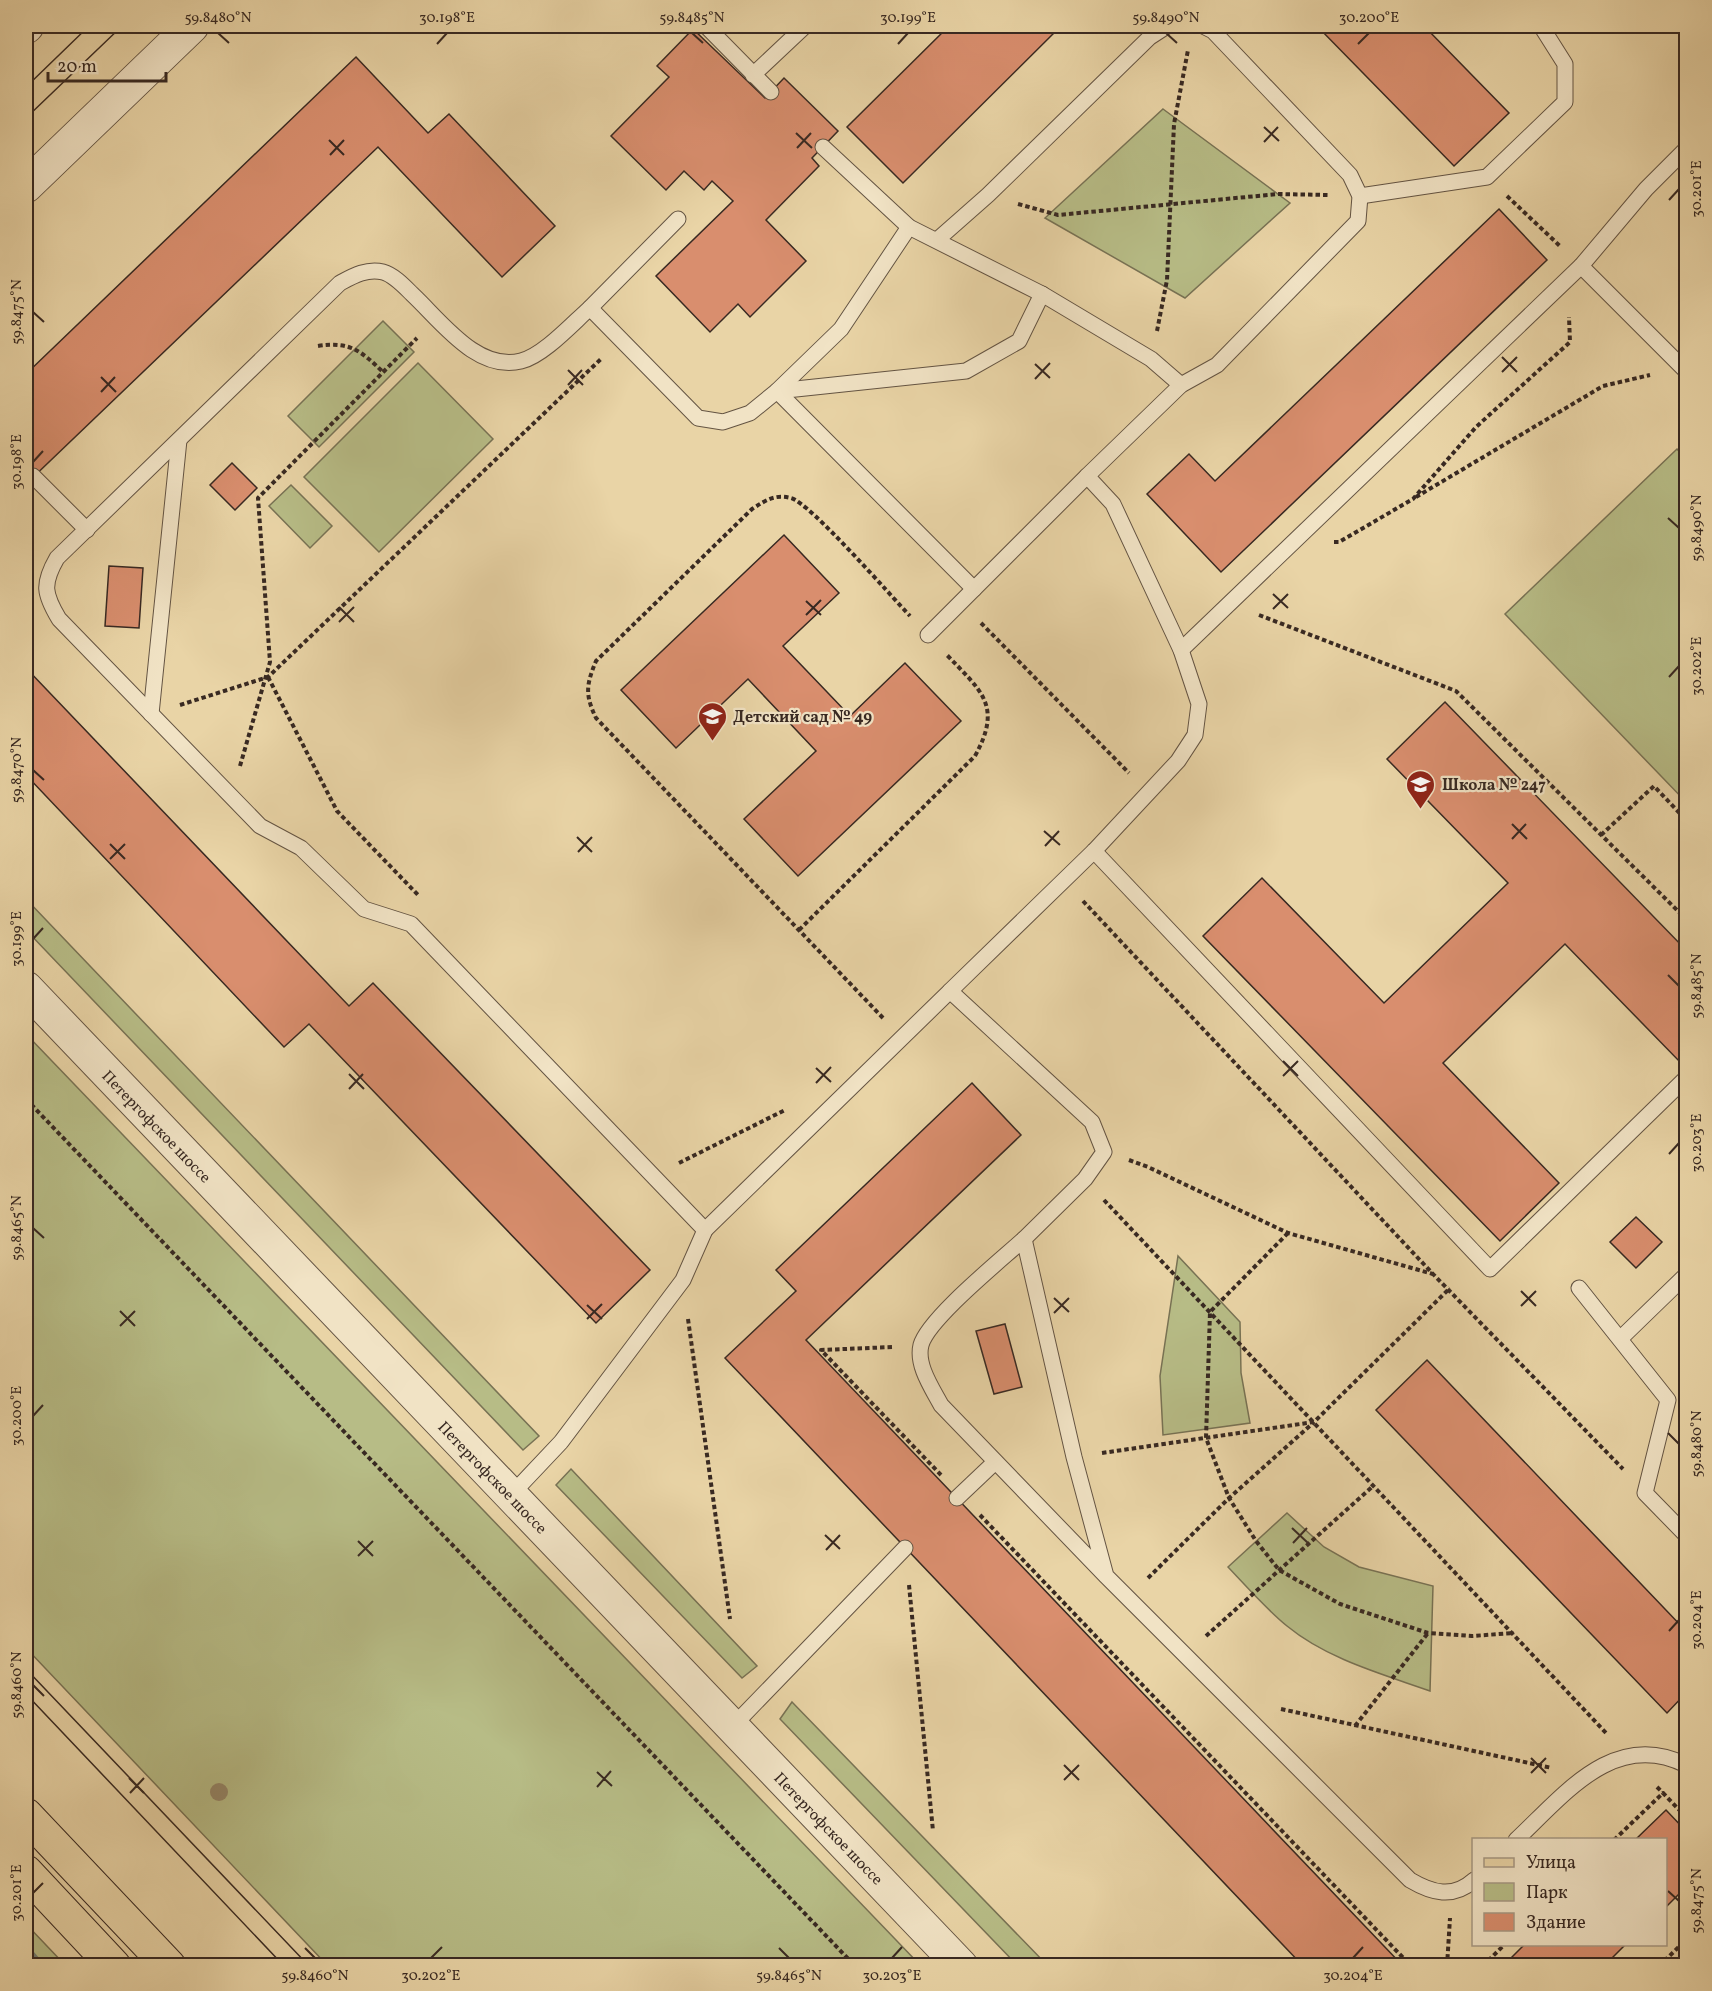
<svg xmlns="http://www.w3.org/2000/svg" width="1712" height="1991" font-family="Vollkorn,serif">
	<rect width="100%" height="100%" fill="#e9d4a6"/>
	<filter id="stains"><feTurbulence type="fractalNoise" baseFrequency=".00333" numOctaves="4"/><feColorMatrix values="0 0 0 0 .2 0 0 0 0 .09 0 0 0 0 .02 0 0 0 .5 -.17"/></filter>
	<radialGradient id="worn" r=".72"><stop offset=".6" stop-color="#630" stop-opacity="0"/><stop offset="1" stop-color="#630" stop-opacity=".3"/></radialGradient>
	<g fill="#b7bc86" stroke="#787254" stroke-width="1.5">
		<polygon points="1163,109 1290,203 1185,298 1045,218"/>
		<polygon points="383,321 414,352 319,447 288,416"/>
		<polygon points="418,363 493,439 379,552 304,477"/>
		<polygon points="1677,449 1686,459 1686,802 1505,614"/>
		<polygon points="291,485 332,526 310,548 269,506"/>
		<polygon points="26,899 539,1436 523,1450 26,930"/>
		<polygon points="26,1034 920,1965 327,1965 26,1648"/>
		<polygon points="1178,1256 1240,1322 1241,1373 1250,1423 1163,1435 1160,1376"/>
		<polygon points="571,1469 757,1666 742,1678 556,1485"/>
		<path d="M1287,1513L1324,1547L1359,1567L1433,1586L1430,1691C1382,1674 1327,1659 1287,1626C1266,1609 1247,1587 1228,1567Z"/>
		<polygon points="792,1702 1047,1965 1017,1965 780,1719"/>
		<polygon points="26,1924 65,1965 26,1965"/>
	</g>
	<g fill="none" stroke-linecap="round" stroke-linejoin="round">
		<polyline stroke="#727e75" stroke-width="12" points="26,1952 38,1966"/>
	</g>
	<g fill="#d98e6e" stroke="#382922" stroke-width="1.5">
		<polygon points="949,26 1061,26 903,183 847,127"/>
		<polygon points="1317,26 1424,26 1509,113 1454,166"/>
		<polygon points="693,29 765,98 784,78 838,131 812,158 819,166 766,220 806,261 750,317 738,304 710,332 656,276 733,201 712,181 704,190 684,171 666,190 611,136 669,77 657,66"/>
		<polygon points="356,57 428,133 449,114 555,226 502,277 378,147 26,484 26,374"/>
		<polygon points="1499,209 1547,260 1221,572 1147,494 1189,454 1215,481"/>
		<polygon points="232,463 257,488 235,510 210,485"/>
		<polygon points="784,535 839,593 783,646 850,716 905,663 961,721 798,876 744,819 816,751 748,679 676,748 621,690"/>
		<polygon points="109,566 143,568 139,628 105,626"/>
		<polygon points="26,668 349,1006 373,983 650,1270 596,1323 309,1024 284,1047 26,775"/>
		<polygon points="1445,702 1686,950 1686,1055 1680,1062 1565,944 1443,1063 1559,1183 1500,1241 1203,936 1262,878 1384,1003 1508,883 1387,759"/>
		<polygon points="972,1083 1021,1135 806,1340 1403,1966 1303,1966 725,1358 796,1291 776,1270"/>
		<polygon points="1636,1217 1662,1242 1636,1268 1610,1242"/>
		<polygon points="1005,1324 1022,1387 994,1394 976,1331"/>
		<polygon points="1427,1360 1686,1631 1686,1693 1667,1713 1376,1410"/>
		<polygon points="1666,1810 1686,1831 1686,1887 1666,1907 1666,1840 1635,1840"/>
		<polygon points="1525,1944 1626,1944 1604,1966 1503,1966"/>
	</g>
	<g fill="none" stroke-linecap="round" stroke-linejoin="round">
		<defs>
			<g id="service">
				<polyline points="706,26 771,92"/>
				<polyline points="753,75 805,26"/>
				<polyline points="823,147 909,227 1042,294 1151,359 1181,385"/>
				<polyline points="1360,196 1487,177 1565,102 1565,64 1541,26"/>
				<polyline points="909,227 841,329 777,391 974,589"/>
				<polyline points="937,240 988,195 1150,37 1167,26"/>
				<polyline points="1581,266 1686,371"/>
				<polyline points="590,308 678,219"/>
				<polyline points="33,476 87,530"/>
				<polyline points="928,635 1087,476"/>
				<polyline points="1181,650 1581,266 1646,189 1686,149"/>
				<polyline points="151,714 179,440"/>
				<polyline points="1094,851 1490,1269 1686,1078"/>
				<polyline points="950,991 1094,851 1178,761 1195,735 1199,704 1181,650 1113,504 1087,476 1181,385 1217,365 1358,221 1360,196 1350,175 1213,31 1203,26"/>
				<path d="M705,1230L411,924L364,909L301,848L260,826L59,619C44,594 42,584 57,558L340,283C353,276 367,268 383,272C394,275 405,287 412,294C441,321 477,372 521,361C543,356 573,323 590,308L698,418L723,422L750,413L777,391L966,371L1019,341L1042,294"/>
				<polyline points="1579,1288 1668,1400 1645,1493 1686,1535"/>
				<polyline points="1621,1338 1686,1275"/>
				<polyline points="510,1496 561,1442 683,1280 705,1230 950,991 1092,1122 1104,1152 1085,1179 1024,1239"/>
				<polyline points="957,1498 995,1462"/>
				<path d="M1106,1576L1074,1457L1024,1239C1001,1260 928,1319 921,1345C916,1365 932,1388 941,1405L1106,1576L1410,1880C1432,1893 1453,1899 1474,1880"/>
				<polyline points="732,1727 905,1548"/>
				<path d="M1516,1840C1564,1795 1614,1729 1686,1765"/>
			</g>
			<g id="tertiary">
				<polyline points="26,27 27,26"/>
				<polyline points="26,186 192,26"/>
				<polyline points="26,988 961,1966"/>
			</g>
			<g id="primary">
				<polyline points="26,1815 169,1966"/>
				<polyline points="26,1872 114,1966"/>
			</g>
		</defs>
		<use href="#service" stroke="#645443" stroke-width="17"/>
		<use href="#tertiary" stroke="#645443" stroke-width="35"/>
		<use href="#primary" stroke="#382922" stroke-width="35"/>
		<g stroke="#382922" stroke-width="4" stroke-dasharray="4.5 3" stroke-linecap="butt">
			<polyline points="1507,196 1561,247"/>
			<polyline points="1018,204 1058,215 1278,194 1329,195"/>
			<polyline points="1157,331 1167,280 1174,124 1188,50"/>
			<path d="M318,346C350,341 361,351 383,372"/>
			<polyline points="1416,497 1603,386 1650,375"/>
			<polyline points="1334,542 1339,542 1413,499 1476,427 1570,342 1569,317"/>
			<polyline points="1259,615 1456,691 1686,919"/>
			<polyline points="981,623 1129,773"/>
			<polyline points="268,677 337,811 419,896"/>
			<polyline points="180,705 268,677 602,358"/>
			<polyline points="240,766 270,662 258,498 417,338"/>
			<polyline points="1601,835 1654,786 1686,820"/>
			<polyline points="1083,901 1433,1274 1623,1469"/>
			<path d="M799,930L975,756C1003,705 981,691 946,654"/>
			<path d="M883,1018L596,718C585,695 586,685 596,661L752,509C766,500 775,494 791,498C810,503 891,596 910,616"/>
			<polyline points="26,1099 855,1966"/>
			<polyline points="1129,1160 1148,1167 1288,1233 1433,1274"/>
			<polyline points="679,1163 785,1110"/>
			<polyline points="1104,1200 1607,1734"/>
			<polyline points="1288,1233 1210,1312 1206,1438 1229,1498 1256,1541 1279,1570 1340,1604 1428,1633 1472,1636 1514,1633"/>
			<polyline points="688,1319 730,1619"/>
			<polyline points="892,1347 821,1350 941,1475"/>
			<polyline points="1102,1453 1314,1422 1450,1288"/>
			<polyline points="980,1515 1411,1966"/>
			<polyline points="1148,1578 1229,1498 1313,1423"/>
			<polyline points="909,1585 933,1831"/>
			<polyline points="1206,1636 1373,1486"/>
			<polyline points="1281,1709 1552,1768"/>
			<polyline points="1355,1726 1428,1633"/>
			<polyline points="1657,1787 1663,1793"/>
			<polyline points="1614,1840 1663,1793 1686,1817"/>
			<polyline points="1301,1966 1302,1964"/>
			<polyline points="1447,1966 1450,1918"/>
			<polyline points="1483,1966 1505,1944"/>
			<polyline points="1659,1966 1686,1940"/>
		</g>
		<use href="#service" stroke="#f1e3c5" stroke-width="15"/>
		<use href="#tertiary" stroke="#f1e3c5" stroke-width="33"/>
		<use href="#primary" stroke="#e9d4a6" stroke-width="33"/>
		<g stroke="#382922" stroke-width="1.5">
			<polyline points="26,87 89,26"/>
			<polyline points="26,118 122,26"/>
			<polyline points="26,1669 309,1966"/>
			<polyline points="26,1694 284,1966"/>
		</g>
	</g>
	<circle fill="#958668" cx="219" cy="1792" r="9"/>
	<path fill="none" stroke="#382922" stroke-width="2" d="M218,33L229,43M692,33L703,43M1166,33L1177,43M437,44L447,33M898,44L908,33M1358,44L1369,33M1264,127L1279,141M796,133L812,148M329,140L344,155M1264,142L1278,127M797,148L811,133M330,155L344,140M1669,200L1679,189M33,312L44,322M1502,357L1517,372M1035,364L1050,378M568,370L583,385M1502,372L1517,357M101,377L116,392M1035,379L1050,363M568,385L582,370M101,392L115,377M33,462L43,451M1668,518L1679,528M1273,594L1288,608M806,601L821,615M339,607L354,622M1273,609L1288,594M806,615L821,600M339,622L354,607M1669,677L1679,666M33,770L44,780M1512,824L1527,839M1044,831L1060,845M577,837L592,852M1512,839L1526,824M110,844L125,859M1045,846L1059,831M578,852L592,837M110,859L125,844M33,939L43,928M1668,975L1679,986M1283,1061L1298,1076M816,1068L831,1082M349,1074L364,1089M1283,1076L1298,1061M816,1083L831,1067M349,1089L363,1074M1669,1154L1679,1143M33,1228L44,1238M1521,1291L1536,1306M1054,1298L1069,1312M587,1305L602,1319M1521,1306L1536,1291M120,1311L135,1326M1054,1313L1069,1298M587,1319L602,1304M120,1326L135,1311M33,1416L43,1405M1668,1433L1679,1444M1292,1528L1308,1543M825,1535L840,1549M358,1541L373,1556M1293,1543L1307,1528M826,1550L840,1535M358,1556L373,1541M1669,1631L1679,1620M33,1685L44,1696M1531,1758L1546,1773M1064,1765L1079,1780M597,1772L612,1786M1531,1773L1546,1758M129,1778L144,1793M1064,1780L1079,1765M597,1787L611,1771M130,1793L144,1778M1668,1891L1679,1901M33,1893L43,1883M305,1948L315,1958M779,1948L789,1958M431,1958L442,1947M892,1958L902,1947M1353,1958L1363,1947"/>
	<defs>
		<symbol id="school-pin" viewBox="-11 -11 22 30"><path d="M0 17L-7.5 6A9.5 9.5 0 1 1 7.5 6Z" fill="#8f2418" stroke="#f1e3c5"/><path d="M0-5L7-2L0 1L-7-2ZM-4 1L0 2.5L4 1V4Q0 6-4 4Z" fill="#fff"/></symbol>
	</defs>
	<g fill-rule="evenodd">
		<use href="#school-pin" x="696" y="700" width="33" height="45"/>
		<use href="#school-pin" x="1404" y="768" width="33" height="45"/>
	</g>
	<g text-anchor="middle" stroke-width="4.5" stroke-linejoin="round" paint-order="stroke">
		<g font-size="16" font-weight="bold" fill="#382922" stroke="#f1e3c5" text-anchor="start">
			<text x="733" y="722">Детский сад № 49</text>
			<text x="1442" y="790">Школа № 247</text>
		</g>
		<g font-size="16" fill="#382922" stroke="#f1e3c5">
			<text transform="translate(157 1126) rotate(46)" y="6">Петергофское шоссе</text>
			<text transform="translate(493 1477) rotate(46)" y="6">Петергофское шоссе</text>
			<text transform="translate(829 1828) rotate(46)" y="6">Петергофское шоссе</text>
		</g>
	</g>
	<rect width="1712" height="1991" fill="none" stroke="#e9d4a6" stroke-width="66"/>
	<rect x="1472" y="1838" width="195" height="108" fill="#f1e3c5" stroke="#a79984" stroke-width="1.5"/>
	<rect x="1484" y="1858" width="30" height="9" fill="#e9d4a6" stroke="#a79984" stroke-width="1.5"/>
	<text x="1526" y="1868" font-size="18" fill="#382922">Улица</text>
	<rect x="1484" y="1883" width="30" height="18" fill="#b7bc86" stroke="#a79984" stroke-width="1.5"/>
	<text x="1526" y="1898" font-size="18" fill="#382922">Парк</text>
	<rect x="1484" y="1913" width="30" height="18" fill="#d98e6e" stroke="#a79984" stroke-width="1.5"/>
	<text x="1526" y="1928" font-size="18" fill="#382922">Здание</text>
	<path d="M48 72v9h118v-9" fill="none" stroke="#382922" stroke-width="3"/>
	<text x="57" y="72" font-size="18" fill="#382922" stroke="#f1e3c5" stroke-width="4.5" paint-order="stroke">20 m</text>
	<rect x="33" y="33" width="1646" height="1925" fill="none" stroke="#382922" stroke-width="2"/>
	<g font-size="15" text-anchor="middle" fill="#382922">
		<text x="218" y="22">59.8480°N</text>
		<text x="447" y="22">30.198°E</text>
		<text x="692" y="22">59.8485°N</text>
		<text x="908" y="22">30.199°E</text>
		<text x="1166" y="22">59.8490°N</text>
		<text x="1369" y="22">30.200°E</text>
		<text transform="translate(1696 189) rotate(-90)" y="5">30.201°E</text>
		<text transform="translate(16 312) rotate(-90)" y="5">59.8475°N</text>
		<text transform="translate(16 462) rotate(-90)" y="5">30.198°E</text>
		<text transform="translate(1696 528) rotate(-90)" y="5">59.8490°N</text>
		<text transform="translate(1696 666) rotate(-90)" y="5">30.202°E</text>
		<text transform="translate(16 770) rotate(-90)" y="5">59.8470°N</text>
		<text transform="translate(16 939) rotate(-90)" y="5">30.199°E</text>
		<text transform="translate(1696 986) rotate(-90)" y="5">59.8485°N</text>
		<text transform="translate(1696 1143) rotate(-90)" y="5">30.203°E</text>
		<text transform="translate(16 1228) rotate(-90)" y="5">59.8465°N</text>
		<text transform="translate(16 1416) rotate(-90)" y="5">30.200°E</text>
		<text transform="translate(1696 1444) rotate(-90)" y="5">59.8480°N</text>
		<text transform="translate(1696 1620) rotate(-90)" y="5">30.204°E</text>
		<text transform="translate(16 1685) rotate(-90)" y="5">59.8460°N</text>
		<text transform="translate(16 1893) rotate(-90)" y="5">30.201°E</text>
		<text transform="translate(1696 1901) rotate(-90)" y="5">59.8475°N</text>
		<text x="315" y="1980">59.8460°N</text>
		<text x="431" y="1980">30.202°E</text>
		<text x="789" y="1980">59.8465°N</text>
		<text x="892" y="1980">30.203°E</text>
		<text x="1353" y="1980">30.204°E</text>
	</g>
	<rect width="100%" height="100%" filter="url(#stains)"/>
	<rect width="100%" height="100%" fill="url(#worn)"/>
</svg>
